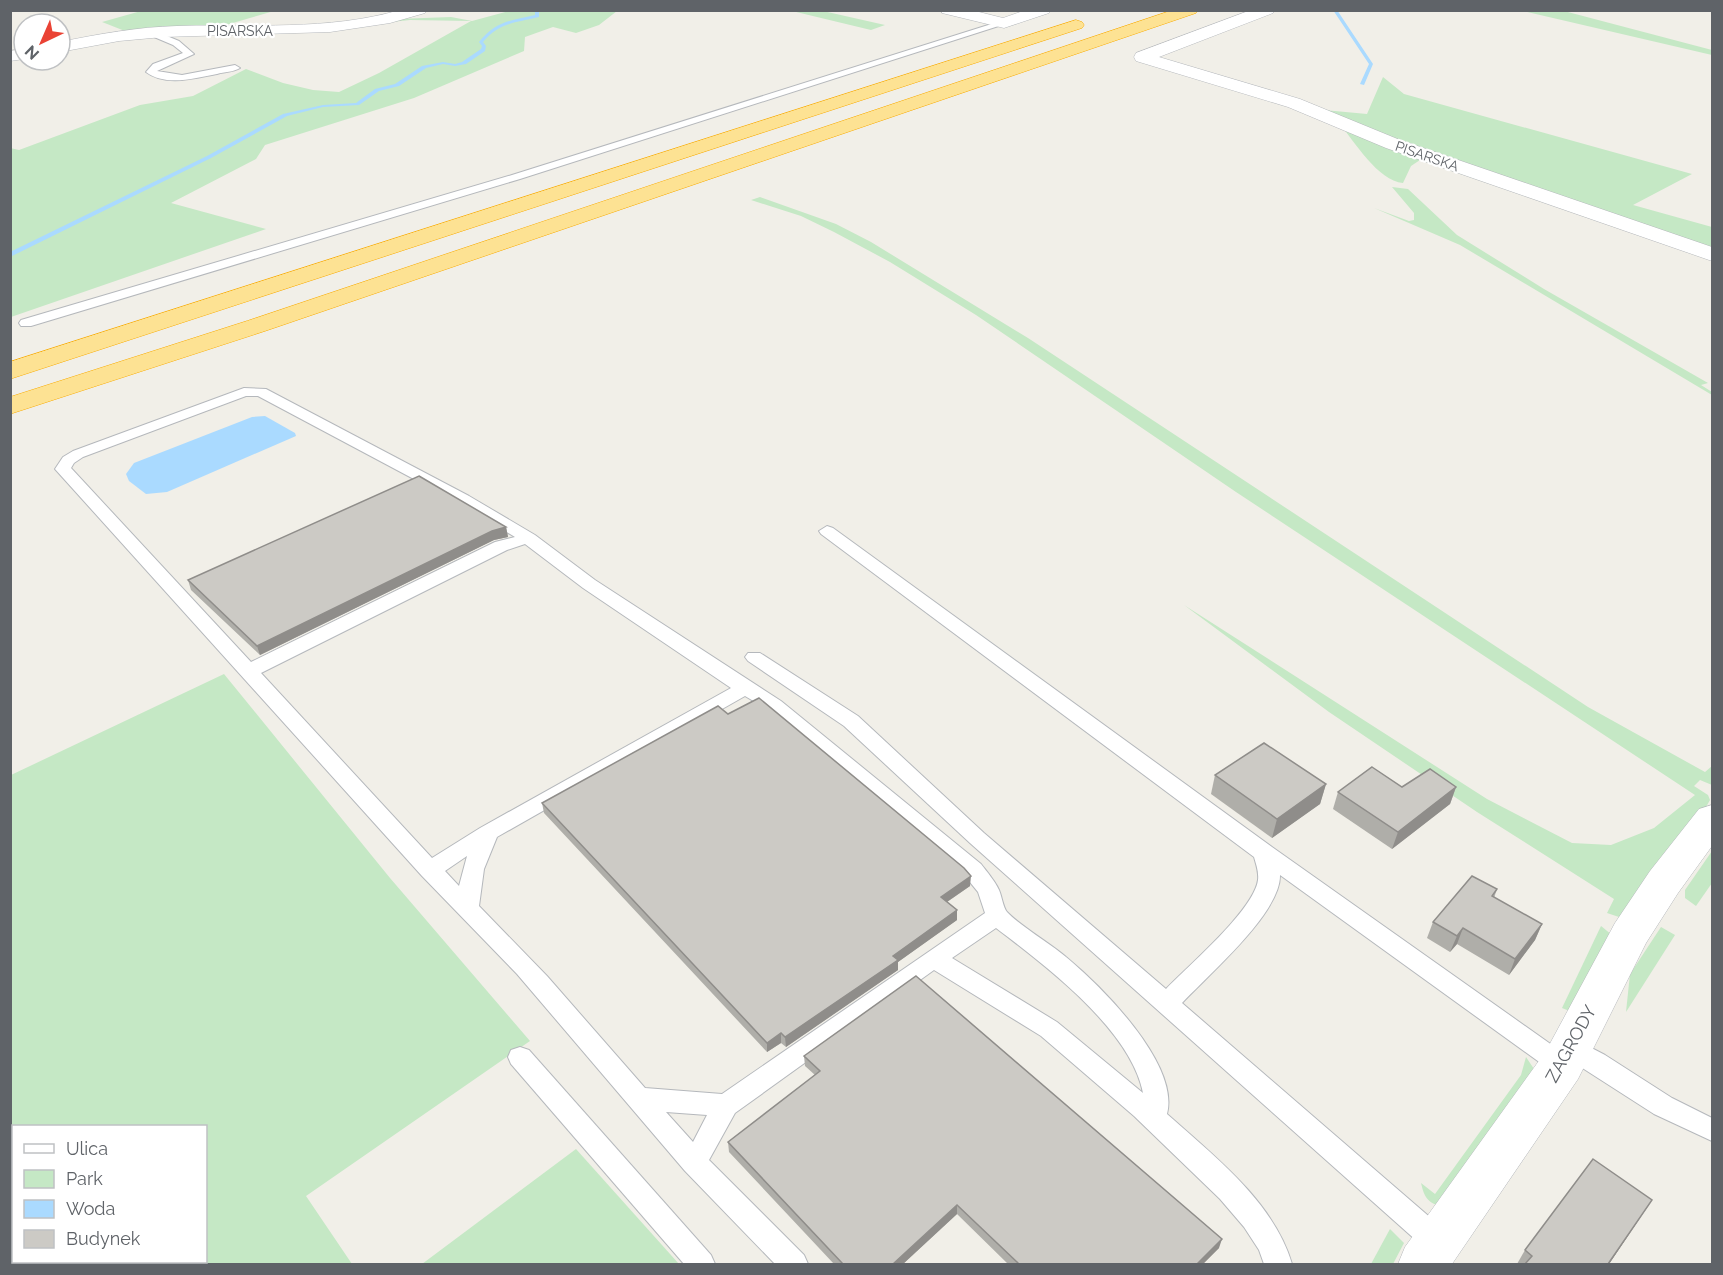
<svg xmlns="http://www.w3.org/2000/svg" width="1723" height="1275" font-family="Raleway,sans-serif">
	<rect width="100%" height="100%" fill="#f1efe8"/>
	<g fill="#c5e8c5">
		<polygon points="141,11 274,11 212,29 125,31 102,22"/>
		<polygon points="509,11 617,11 599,25 576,33 553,27 525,37 524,51 414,98 265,145 256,159 171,203 266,229 11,317 10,148 19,150 140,105 193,96 246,69 283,83 313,90 339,92 379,73 471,21 410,20 264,35 267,33 397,19 451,17 472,21"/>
		<polygon points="792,11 823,11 885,25 871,30"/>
		<polygon points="1523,11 1564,11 1712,50 1712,55"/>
		<polygon points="1383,77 1404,94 1692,174 1633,205 1712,227 1712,251 1392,141 1324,110 1367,114"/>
		<path d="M1339,123L1712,257V260L1420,160L1411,166L1403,183C1378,181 1354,141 1339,123Z"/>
		<polygon points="1392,187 1408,189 1457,235 1544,289 1708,383 1701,385 1712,392 1712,395 1460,245 1374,208 1409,221 1414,220 1414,213"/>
		<polygon points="760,197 836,224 871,242 1028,338 1588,707 1705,772 1712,766 1712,785 1700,780 1694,786 1708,795 1710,800 1706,807 1622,918 1607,913 1614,899 1477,812 1329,712 1184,605 1487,799 1572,843 1611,845 1654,828 1695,795 1236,492 976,315 890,262 834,232 801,216 751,200"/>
		<polygon points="224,674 390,878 530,1041 306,1196 352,1264 41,1264 40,1262 206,1262 206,1126 14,1126 13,1175 11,1165 11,775"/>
		<polygon points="1712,851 1712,883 1696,906 1685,898 1685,890"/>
		<polygon points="1601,926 1612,935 1572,1012 1562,1008"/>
		<polygon points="1661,927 1675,935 1626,1012 1630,974"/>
		<path d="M1526,1057L1534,1069L1441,1206C1427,1203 1424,1196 1421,1183L1435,1194L1521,1075Z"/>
		<polygon points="576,1149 679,1264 422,1264"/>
		<polygon points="1390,1229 1404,1243 1393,1264 1371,1264"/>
	</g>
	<polygon fill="#aadaff" points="265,416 295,433 296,436 167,492 146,494 129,481 126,474 134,463 252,417"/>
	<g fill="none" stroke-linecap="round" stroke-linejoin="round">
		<g fill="#aadaff" fill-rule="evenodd">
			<path d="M535,10H539V17C515,23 500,22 483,42L486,46L485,51L466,64L455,66L443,64L426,68L399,86L379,91L359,105L323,107L287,116L211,158L10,257V252L207,156L283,114L323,105L356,103L375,89L395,84L422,66L443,62L455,64L462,62L481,49L482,46L479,42C496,21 510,21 535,15Z"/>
			<polygon points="1333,10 1337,10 1373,64 1364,85 1360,84 1369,64"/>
		</g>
		<defs>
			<g id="service">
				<polygon points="1001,21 1008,23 520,179 31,326 21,326 19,323 21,320 512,175"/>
				<path d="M150,29L179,41L194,54L157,71L182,75L235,65L240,68C234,72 224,72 217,74C195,78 166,87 146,72L153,64L183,53L173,45L147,34V30Z"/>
				<path d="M244,388L266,389L469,496L535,535L595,580L781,701L981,864C987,872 995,881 999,890C1002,897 1003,907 1007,912C1019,925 1051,944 1066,957C1101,986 1180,1064 1167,1114C1213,1155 1274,1202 1292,1264H1264L1259,1250L1244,1227L1220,1199L1134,1116L1041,1036L934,970L735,1113L709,1160L804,1255L808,1264H775L685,1171L517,974L422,876L55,469L63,457L73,451ZM246,396H258L457,502L515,537L495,542L251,662L71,468L74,463L83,457ZM525,544L583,588L731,688L480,828L432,858L261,673L507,550ZM745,696L767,709L965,876L978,892L985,913L722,1094L645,1088L547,976L479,906L484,869L497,837ZM467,856L459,886L445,871ZM996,928C1045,965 1131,1030 1143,1093L1057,1022L952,958ZM666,1112L707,1115L693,1142Z"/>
				<path d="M827,526L833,528L1272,847L1559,1050L1562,1042L1571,1039L1580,1042L1605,1055L1672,1098L1712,1118V1141L1654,1114L1573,1062L1574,1065L1571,1072L1562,1075L1553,1072L1280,875C1281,913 1207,976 1182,1003L1447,1232L1451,1241L1447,1250L1437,1254L1427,1250L970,843L844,726L748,661L745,657L748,653H760L858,716L984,833L1166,989C1188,966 1254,910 1258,880C1259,872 1256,864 1254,857L821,534L819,531Z"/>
				<polygon points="520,1047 529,1050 711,1255 715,1264 684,1264 511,1064 508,1057 511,1050"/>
			</g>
			<g id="minor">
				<path d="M400,10H426L425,13L390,23L330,32L163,37L119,41L60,52V42C99,34 138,27 177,26C252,24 328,31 400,10Z"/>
				<polygon points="941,10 971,10 1003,18 1026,10 1050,10 1049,13 1004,28 942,13"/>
				<polygon points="1251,10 1274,10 1273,13 1159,57 1300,99 1400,140 1712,247 1712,261 1386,148 1288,107 1136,61 1134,57 1136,53"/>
				<polygon points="24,49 24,59 10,61 10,51"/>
				<polygon points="1712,805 1712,846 1678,893 1646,943 1578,1079 1452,1264 1398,1264 1405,1247 1546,1051 1615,923 1650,871 1699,809"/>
			</g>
			<g id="motorway">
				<polygon points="1173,10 1197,10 1196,13 265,331 10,414 10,397 247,321"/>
				<polygon points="1076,20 1082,22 1084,25 1082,28 10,379 10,362"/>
			</g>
		</defs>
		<use href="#service" stroke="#b5b8bc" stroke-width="2"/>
		<use href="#minor" stroke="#b5b8bc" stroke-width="1"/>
		<use href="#motorway" stroke="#f9ab00" stroke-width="1"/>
		<use href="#service" fill="#fff" fill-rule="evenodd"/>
		<use href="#minor" fill="#fff" fill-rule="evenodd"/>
		<use href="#motorway" fill="#fde293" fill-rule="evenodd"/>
	</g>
	<g fill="#afaea9">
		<polygon points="506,527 508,537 494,540 260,655 191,590 188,580"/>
		<polygon points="1215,775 1326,784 1320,804 1272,838 1211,794"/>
		<polygon points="1402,787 1456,787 1450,804 1392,849 1333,809 1338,792"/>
		<polygon points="542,803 970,886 947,902 957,910 957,920 898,962 898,970 786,1047 781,1043 767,1052 544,813"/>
		<polygon points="1497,889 1494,898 1542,924 1535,940 1509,975 1457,944 1450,952 1427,938 1433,922"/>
		<polygon points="804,1056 1219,1248 1203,1264 1008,1264 957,1214 903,1264 834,1264 729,1152 728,1142 815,1075 805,1066"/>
		<polygon points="1652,1200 1609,1264 1517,1264 1525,1250"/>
	</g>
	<g fill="#8f8d8a">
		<polygon points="506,527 508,537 494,540 260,655 257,646 492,531"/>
		<polygon points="1326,784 1320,804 1272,838 1277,819"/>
		<polygon points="1456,787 1450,804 1392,849 1398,832"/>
		<polygon points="971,876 970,886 941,906 941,897"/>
		<polygon points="957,910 957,920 898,962 898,970 786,1047 785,1037 893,956"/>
		<polygon points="1542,924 1535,940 1509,975 1515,959"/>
		<polygon points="1463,928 1457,944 1450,952 1457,936"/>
		<polygon points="781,1033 781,1043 767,1052 767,1043"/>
		<polygon points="1652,1200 1609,1264 1608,1264"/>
		<polygon points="957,1205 957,1214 903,1264 893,1264"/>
		<polygon points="1222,1239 1219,1248 1203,1264 1197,1264"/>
	</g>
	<g fill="#cccac5" stroke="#8f8d8a" stroke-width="1.5">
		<polygon points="419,476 506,527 492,531 257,646 188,580"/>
		<polygon points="759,698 964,868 971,876 941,897 957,910 893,956 898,960 785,1037 781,1033 767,1043 542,803 718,706 728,714"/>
		<polygon points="1264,743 1326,784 1277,819 1215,775"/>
		<polygon points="1372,767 1402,787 1430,769 1456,787 1398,832 1338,792"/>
		<polygon points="1472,876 1497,889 1492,896 1542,924 1515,959 1463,928 1457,936 1433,922"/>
		<polygon points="916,976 1222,1239 1197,1264 1019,1264 957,1205 893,1264 843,1264 728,1142 820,1071 804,1056"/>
		<polygon points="1593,1159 1652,1200 1608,1264 1525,1264 1532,1256 1525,1250"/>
	</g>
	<g text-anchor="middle" stroke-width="4.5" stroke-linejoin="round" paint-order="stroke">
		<g font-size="14" fill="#5f6368" stroke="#fff">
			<text x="240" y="36">PISARSKA</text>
			<text transform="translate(1427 156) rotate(19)" y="5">PISARSKA</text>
		</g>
		<g font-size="18" fill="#5f6368" stroke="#fff">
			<text transform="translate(1571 1044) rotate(-61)" y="6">ZAGRODY</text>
		</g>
	</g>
	<rect width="1723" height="1275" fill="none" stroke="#5f6368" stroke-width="24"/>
	<rect x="12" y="1125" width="195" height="138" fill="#ffffff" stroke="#bfc1c3" stroke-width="1.5"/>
	<rect x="24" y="1144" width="30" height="9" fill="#ffffff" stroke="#bfc1c3" stroke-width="1.5"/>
	<text x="66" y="1155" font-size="18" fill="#5f6368">Ulica</text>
	<rect x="24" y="1170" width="30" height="18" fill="#c5e8c5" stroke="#bfc1c3" stroke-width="1.5"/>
	<text x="66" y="1185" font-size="18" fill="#5f6368">Park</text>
	<rect x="24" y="1200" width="30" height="18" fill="#aadaff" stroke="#bfc1c3" stroke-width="1.5"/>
	<text x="66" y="1215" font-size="18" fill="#5f6368">Woda</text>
	<rect x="24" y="1230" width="30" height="18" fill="#cccac5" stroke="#bfc1c3" stroke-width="1.5"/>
	<text x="66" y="1245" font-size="18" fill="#5f6368">Budynek</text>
	<g transform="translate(42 42) rotate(224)"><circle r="28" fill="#ffffff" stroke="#bfc1c3" stroke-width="1.5"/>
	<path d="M0-4.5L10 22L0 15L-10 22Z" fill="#ea4335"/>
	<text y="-9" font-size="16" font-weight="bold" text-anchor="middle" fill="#5f6368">N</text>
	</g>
</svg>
